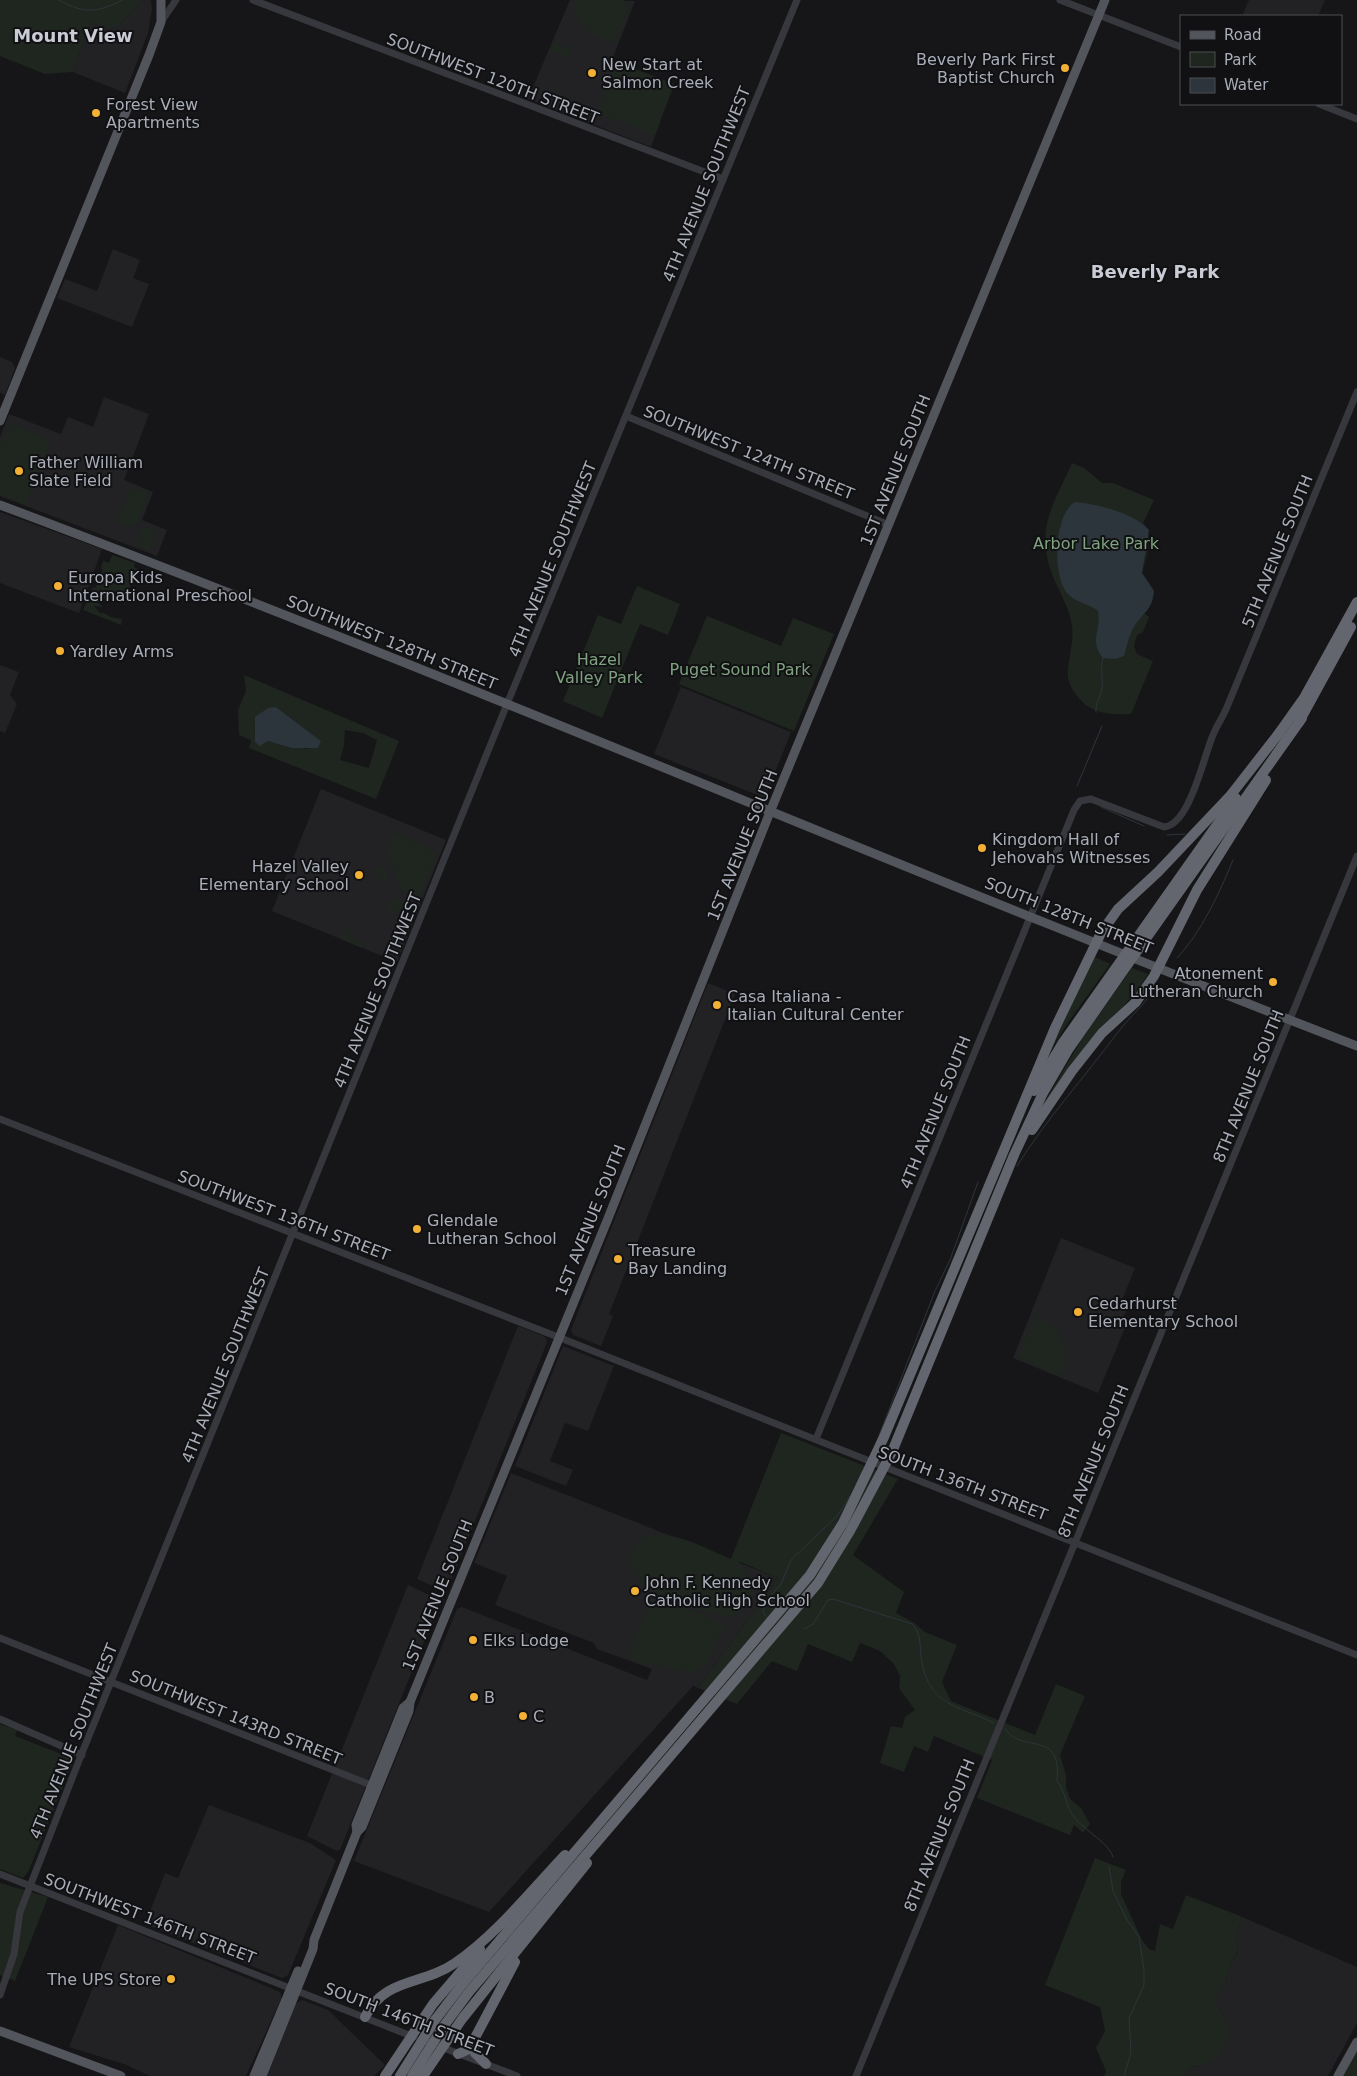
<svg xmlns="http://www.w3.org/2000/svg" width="1357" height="2076" font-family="'DejaVu Sans',sans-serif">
	<rect width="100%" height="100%" fill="#161618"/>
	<g fill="#222225">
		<polygon points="143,0 151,0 152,10 148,33 125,93 73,72 91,21 120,24"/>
		<polygon points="570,0 635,1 612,60 674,84 651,147 528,99"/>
		<polygon points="1249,0 1325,0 1318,16 1242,16"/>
		<polygon points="113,249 140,260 133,278 149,284 132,327 57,298 65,279 97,291"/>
		<polygon points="0,357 12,362 15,368 5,395 0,393"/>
		<polygon points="104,397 149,414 124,480 153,492 142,520 167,530 157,556 0,496 0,437 9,414 61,434 68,417 93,427"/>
		<polygon points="0,512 102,549 79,613 0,583"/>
		<polygon points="0,665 19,672 10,695 17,704 5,733 0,731"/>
		<polygon points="681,687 791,732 765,798 654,754"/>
		<polygon points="321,789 446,840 397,962 272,911"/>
		<polygon points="708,983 735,994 609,1314 613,1316 601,1346 573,1335 571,1330"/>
		<polygon points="1061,1238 1135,1268 1122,1300 1129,1303 1122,1321 1127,1323 1098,1393 1013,1358"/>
		<polygon points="518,1326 544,1336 547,1340 546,1345 450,1583 442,1590 417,1579"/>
		<polygon points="563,1346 614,1366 588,1431 565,1423 550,1461 573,1470 566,1486 515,1466"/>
		<polygon points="511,1473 778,1578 698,1688 693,1686 489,1912 354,1861 457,1609 462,1607 647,1680 652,1669 597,1649 594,1643 495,1605 507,1576 474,1563"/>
		<polygon points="408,1585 436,1598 439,1604 340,1850 337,1851 307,1836"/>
		<polygon points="209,1805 310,1843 336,1860 288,1975 282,1978 145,1924 165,1873 178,1878"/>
		<polygon points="1240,1916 1357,1967 1357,2023 1328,2076 1185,2076 1190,2067 1198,2067 1230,2029 1215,2000 1225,1984 1229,1968 1238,1951 1236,1935 1241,1922"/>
		<polygon points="118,1925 278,1991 281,1994 281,1999 246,2076 150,2076 124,2064 69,2047"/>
		<polygon points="302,2000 328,2010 385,2065 374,2076 267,2076 295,2004"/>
	</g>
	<g fill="#1e261f" fill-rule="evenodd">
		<polygon points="0,0 143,0 120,24 110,29 91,21 73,72 45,74 0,56"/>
		<path d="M574,0H624L628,9L614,44C592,36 574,26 574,0Z"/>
		<polygon points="555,42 573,50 569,58 551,50"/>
		<polygon points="616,62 674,84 655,135 596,113"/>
		<polygon points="10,423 51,440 25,505 0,495 0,447"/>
		<path d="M1072,463L1084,468L1102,483H1113L1154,500L1143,523C1155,537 1146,556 1142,573L1154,591C1153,599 1152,608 1144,613L1149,617L1143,632L1137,635L1134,646L1137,654L1153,661L1131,714C1107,715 1089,714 1074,692C1070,685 1067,679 1068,671C1069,655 1074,641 1072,625C1070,610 1060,593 1054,579C1034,529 1052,508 1072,463Z"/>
		<polygon points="131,487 149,493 135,527 117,521"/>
		<polygon points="143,526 158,532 150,551 135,545"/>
		<polygon points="112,555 135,563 134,567 138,569 125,597 125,605 123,599 117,598 112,604 111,595 104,600 100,599 98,603 103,607 94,606 101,614 102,612 111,617 122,619 121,625 83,610 93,587 95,588 98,583 95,582 103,570 101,568 103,561 109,563"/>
		<polygon points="637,586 680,604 668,635 640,624 602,718 563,701 598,615 621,624"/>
		<polygon points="707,616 781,646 793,618 834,634 794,731 679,684"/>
		<path d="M244,675L399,741L376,799L249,748L251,740L239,735L238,710L246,691ZM276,707L317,738L307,749L268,741L263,743C243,728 264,718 276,707ZM345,730L363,733L377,740L369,768L340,760L344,746Z"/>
		<polygon points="395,833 437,853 420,896 401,891 388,854"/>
		<polygon points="381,866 384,867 388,877 385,881 378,879 375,872"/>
		<polygon points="390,898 406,902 404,913 387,910"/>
		<polygon points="346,928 348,929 351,938 365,946 362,948 343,940 342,938"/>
		<polygon points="1095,957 1110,964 1067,1024 1046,1058 1045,1055"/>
		<polygon points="1132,968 1148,974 1138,990 1101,1030 1045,1101 1082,1039"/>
		<path d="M1036,1315C1061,1325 1073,1350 1062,1376L1020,1359L1018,1357Z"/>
		<path d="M781,1433L898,1479L853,1555L904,1592L896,1613L913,1622L925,1632L957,1645L942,1682L951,1701L1035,1735L1056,1684L1085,1696L1060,1755L1066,1775V1787L1070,1799L1081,1808L1090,1824L1083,1833L1074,1825L1070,1835L977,1798L992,1760L934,1736L928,1752L914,1746L904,1772L880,1763L891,1726L902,1728L905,1717L915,1710L899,1688L900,1676L894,1664L880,1651L860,1643L852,1662L808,1644L797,1671L772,1661L737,1704L698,1688L778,1578L738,1561C761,1581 757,1617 724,1616C709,1616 654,1593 641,1584C633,1575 628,1564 633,1551C647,1514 706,1549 731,1559Z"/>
		<polygon points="657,1596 725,1624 706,1664 694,1673 631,1661 629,1651 653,1598"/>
		<polygon points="0,1724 17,1730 15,1736 74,1759 28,1872 23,1878 0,1869"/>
		<path d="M1095,1858L1126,1870L1121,1882V1894L1142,1940L1149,1949L1155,1951L1160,1924L1173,1929L1186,1895L1240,1916L1241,1922L1236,1935L1238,1950L1229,1968L1225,1984L1215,2000L1230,2029C1225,2053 1216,2066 1190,2067L1185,2076H1104L1106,2071L1096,2048L1105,2031L1100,2007L1045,1985Z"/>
		<polygon points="0,1883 48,1897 15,1981 0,1975"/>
		<polygon points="1357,2050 1357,2076 1342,2076"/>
	</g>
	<g fill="#2c353c">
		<path d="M1075,502C1097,504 1134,513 1149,530L1142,573L1154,591C1152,609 1145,611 1135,625C1129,634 1127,646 1124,656L1115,659L1103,658C1088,639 1102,632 1098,611C1088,603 1076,603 1067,593C1052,575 1054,514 1075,502Z"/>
		<polygon points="276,707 321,741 318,748 292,748 268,741 260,746 255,742 255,717 268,708"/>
	</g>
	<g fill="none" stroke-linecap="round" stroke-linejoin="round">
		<g stroke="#2c353c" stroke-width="1">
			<path d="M59,0C86,15 97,12 123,0"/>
			<path d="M1096,712C1095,702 1101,697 1102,688C1103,677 1100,669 1103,658"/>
			<polyline points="1077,786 1102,726"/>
			<polyline points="1101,807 1144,826"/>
			<polyline points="1167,835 1185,834"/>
			<path d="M1177,958C1201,933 1220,892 1233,860"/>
			<path d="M1017,1166C1047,1118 1085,1077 1118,1032C1131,1015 1147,1004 1156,984"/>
			<polyline points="875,1446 935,1291 950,1260 978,1182"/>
			<polyline points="766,1617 763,1612 766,1601 781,1584 791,1560 837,1516 850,1496"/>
			<path d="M804,1629L813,1624L828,1600L833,1599L912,1624C921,1633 920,1644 921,1657C928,1706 957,1705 994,1723"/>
			<path d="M1005,1729C1023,1755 1062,1728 1057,1781C1066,1792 1066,1807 1074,1817C1084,1830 1110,1844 1113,1857"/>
			<polyline points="1109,1867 1113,1891 1127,1920 1139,1937 1144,1970 1144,1985 1129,2018 1131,2053 1124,2076"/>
		</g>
		<g stroke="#37383d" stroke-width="7">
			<polyline points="253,0 723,179"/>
			<polyline points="1060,0 1181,47"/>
			<polyline points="161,22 176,0"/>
			<polyline points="1319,104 1357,119"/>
			<polyline points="626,416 889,525"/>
			<polyline points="0,1119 558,1337 1357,1655"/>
			<path d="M816,1439L1074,810L1080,801L1091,799L1164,827C1190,825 1204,755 1213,735C1217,725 1223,717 1227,707L1357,392"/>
			<polyline points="0,1638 376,1787"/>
			<polyline points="0,1719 82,1755"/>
			<polyline points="0,1874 414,2037"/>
			<polyline points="0,1995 14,1954 20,1912 80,1758 507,704 797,0"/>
			<polyline points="428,2042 517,2076"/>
			<polyline points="856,2076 1357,856"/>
		</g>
		<g stroke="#53555c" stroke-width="9">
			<polyline points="0,421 149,55 161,22 161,0"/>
			<path d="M0,505C456,676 903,871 1357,1046"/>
			<polyline points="357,1832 356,1825 403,1708 410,1702"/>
			<polyline points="0,2031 121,2076"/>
			<polyline points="254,2076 298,1971"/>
			<polyline points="262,2076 313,1949 314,1940 357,1832 362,1827 409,1711 410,1702 607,1221 770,812 1105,0"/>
			<polyline points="1338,2076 1357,2042"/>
		</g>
		<g stroke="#63666e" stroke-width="10">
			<polyline points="1299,722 1351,627"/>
			<polyline points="1277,736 1304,698 1357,602"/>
			<polyline points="1034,1091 1062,1044 1236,798"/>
			<polyline points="1032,1130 1072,1071 1102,1033 1136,1002 1154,976 1197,890 1266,780"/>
			<path d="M365,2017C385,1977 422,1986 455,1963C495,1936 531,1891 565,1855"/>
			<polyline points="473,2043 475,2053 486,2064"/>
			<polyline points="458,2054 469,2049 515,1962"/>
			<polyline points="385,2076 433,2004 480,1949"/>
			<polyline points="400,2076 435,2020 461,1986 810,1575 843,1523 884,1437 1055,1028 1101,933 1118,909 1158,872 1230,796 1280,732"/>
			<polyline points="412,2076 443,2027 469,1992 818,1583 850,1531 892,1452 1014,1155 1043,1093 1068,1050 1121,974 1302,718"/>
			<polyline points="423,2076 462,2019 587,1863"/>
		</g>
	</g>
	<g fill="#f2b134" stroke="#111113" stroke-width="2">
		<circle cx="1065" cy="68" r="5"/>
		<circle cx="592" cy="73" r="5"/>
		<circle cx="96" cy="113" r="5"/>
		<circle cx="19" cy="471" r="5"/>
		<circle cx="58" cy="586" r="5"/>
		<circle cx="60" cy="651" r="5"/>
		<circle cx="982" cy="848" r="5"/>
		<circle cx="359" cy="875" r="5"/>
		<circle cx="1273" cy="982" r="5"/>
		<circle cx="717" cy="1005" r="5"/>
		<circle cx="417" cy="1229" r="5"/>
		<circle cx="618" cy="1259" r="5"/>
		<circle cx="1078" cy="1312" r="5"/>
		<circle cx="635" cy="1591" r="5"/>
		<circle cx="473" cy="1640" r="5"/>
		<circle cx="474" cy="1697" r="5"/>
		<circle cx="523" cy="1716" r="5"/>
		<circle cx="171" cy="1979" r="5"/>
	</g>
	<g text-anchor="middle" stroke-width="4" stroke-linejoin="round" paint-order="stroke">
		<g font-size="16" fill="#a8adb8" stroke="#111113" text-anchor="start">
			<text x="1055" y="65" text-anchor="end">Beverly Park First<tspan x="1055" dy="18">Baptist Church</tspan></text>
			<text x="602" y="70">New Start at<tspan x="602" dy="18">Salmon Creek</tspan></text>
			<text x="106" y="110">Forest View<tspan x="106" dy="18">Apartments</tspan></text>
			<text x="29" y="468">Father William<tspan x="29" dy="18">Slate Field</tspan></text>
			<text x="68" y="583">Europa Kids<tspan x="68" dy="18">International Preschool</tspan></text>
			<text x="70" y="657">Yardley Arms</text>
			<text x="992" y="845">Kingdom Hall of<tspan x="992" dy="18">Jehovahs Witnesses</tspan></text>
			<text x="349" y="872" text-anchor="end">Hazel Valley<tspan x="349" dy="18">Elementary School</tspan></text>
			<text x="1263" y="979" text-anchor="end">Atonement<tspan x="1263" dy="18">Lutheran Church</tspan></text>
			<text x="727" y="1002">Casa Italiana -<tspan x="727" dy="18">Italian Cultural Center</tspan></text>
			<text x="427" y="1226">Glendale<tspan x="427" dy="18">Lutheran School</tspan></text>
			<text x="628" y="1256">Treasure<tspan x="628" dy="18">Bay Landing</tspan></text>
			<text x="1088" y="1309">Cedarhurst<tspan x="1088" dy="18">Elementary School</tspan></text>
			<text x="645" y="1588">John F. Kennedy<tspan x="645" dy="18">Catholic High School</tspan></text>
			<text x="483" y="1646">Elks Lodge</text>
			<text x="484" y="1703">B</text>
			<text x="533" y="1722">C</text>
			<text x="161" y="1985" text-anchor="end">The UPS Store</text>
		</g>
		<g font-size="16" fill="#a8adb8" stroke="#111113">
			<text transform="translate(493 78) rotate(21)" y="6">SOUTHWEST 120TH STREET</text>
			<text transform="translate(706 184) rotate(-68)" y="6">4TH AVENUE SOUTHWEST</text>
			<text transform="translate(749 452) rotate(22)" y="6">SOUTHWEST 124TH STREET</text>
			<text transform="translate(895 470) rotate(-68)" y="6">1ST AVENUE SOUTH</text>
			<text transform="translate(1277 551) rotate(-68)" y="6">5TH AVENUE SOUTH</text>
			<text transform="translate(552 559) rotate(-68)" y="6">4TH AVENUE SOUTHWEST</text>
			<text transform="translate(392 642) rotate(22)" y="6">SOUTHWEST 128TH STREET</text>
			<text transform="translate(742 845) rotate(-68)" y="6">1ST AVENUE SOUTH</text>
			<text transform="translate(1069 915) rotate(22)" y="6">SOUTH 128TH STREET</text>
			<text transform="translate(377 990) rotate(-68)" y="6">4TH AVENUE SOUTHWEST</text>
			<text transform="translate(1248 1086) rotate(-68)" y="6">8TH AVENUE SOUTH</text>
			<text transform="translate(935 1112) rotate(-68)" y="6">4TH AVENUE SOUTH</text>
			<text transform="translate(284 1215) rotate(21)" y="6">SOUTHWEST 136TH STREET</text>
			<text transform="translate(590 1220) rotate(-68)" y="6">1ST AVENUE SOUTH</text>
			<text transform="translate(225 1365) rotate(-68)" y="6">4TH AVENUE SOUTHWEST</text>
			<text transform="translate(1093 1461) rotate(-68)" y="6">8TH AVENUE SOUTH</text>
			<text transform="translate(963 1483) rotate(21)" y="6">SOUTH 136TH STREET</text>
			<text transform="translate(437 1595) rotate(-68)" y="6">1ST AVENUE SOUTH</text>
			<text transform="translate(236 1717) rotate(22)" y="6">SOUTHWEST 143RD STREET</text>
			<text transform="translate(73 1741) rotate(-68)" y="6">4TH AVENUE SOUTHWEST</text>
			<text transform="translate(939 1835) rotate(-68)" y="6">8TH AVENUE SOUTH</text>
			<text transform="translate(150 1918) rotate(21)" y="6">SOUTHWEST 146TH STREET</text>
			<text transform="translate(409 2019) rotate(21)" y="6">SOUTH 146TH STREET</text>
		</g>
		<g font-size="16" fill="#7fa381" stroke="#111113">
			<text x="1096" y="549">Arbor Lake Park</text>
			<text x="599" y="665">Hazel<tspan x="599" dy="18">Valley Park</tspan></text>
			<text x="740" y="675">Puget Sound Park</text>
		</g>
		<g font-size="18" font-weight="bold" fill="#c9ccd4" stroke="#111113">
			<text x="73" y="42">Mount View</text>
			<text x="1155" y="278">Beverly Park</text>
		</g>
	</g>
	<rect x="1180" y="15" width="162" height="90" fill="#111113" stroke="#4d4f55"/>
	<rect x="1190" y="31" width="25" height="8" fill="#53555c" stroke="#4d4f55"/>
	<text x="1224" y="40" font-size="15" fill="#a8adb8">Road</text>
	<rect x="1190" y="52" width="25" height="15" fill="#1e261f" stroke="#4d4f55"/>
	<text x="1224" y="65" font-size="15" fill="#a8adb8">Park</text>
	<rect x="1190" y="78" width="25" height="15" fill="#2c353c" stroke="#4d4f55"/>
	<text x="1224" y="90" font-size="15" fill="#a8adb8">Water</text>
</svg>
